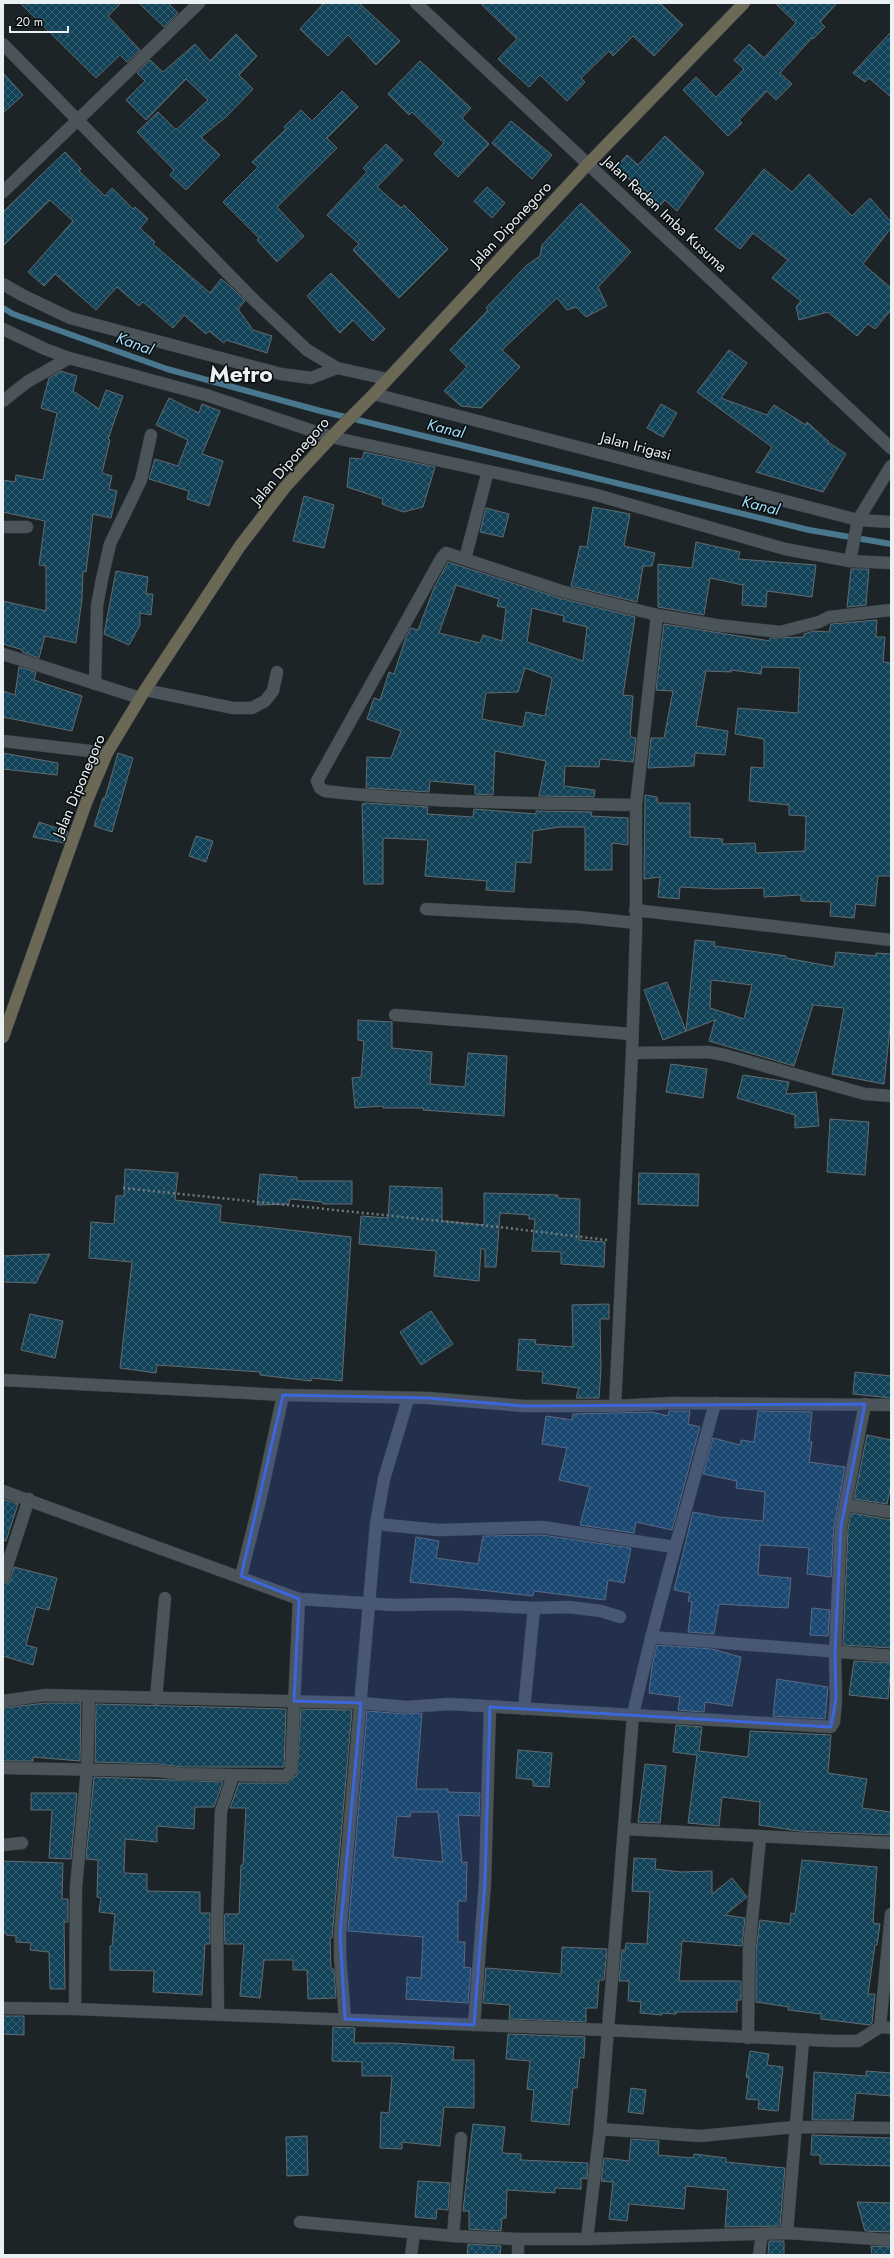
<svg xmlns="http://www.w3.org/2000/svg" width="894" height="2258" font-family="Jost,sans-serif">
	<defs>
		<pattern id="building-cross-hatch" width="8" height="8" patternUnits="userSpaceOnUse"><rect width="8" height="8" fill="#124257"/><path d="M0 0l8 8M0 8l8-8" fill="none" stroke="#355e70"/></pattern>
	</defs>
	<rect width="100%" height="100%" fill="#1c2428"/>
	<g fill="none" stroke-linecap="round" stroke-linejoin="round">
		<polyline stroke="#49778e" stroke-width="6" points="3,308 13,314 167,369 317,410 809,530 891,544"/>
	</g>
	<g fill="url(#building-cross-hatch)" stroke="#626b70" fill-rule="evenodd">
		<polygon points="20,3 121,3 108,16 140,50 127,62 120,55 96,78"/>
		<polygon points="139,3 168,3 178,13 164,27"/>
		<polygon points="324,3 359,3 400,41 376,65 348,35 328,56 300,29"/>
		<polygon points="480,3 660,3 683,25 654,56 633,36 613,56 609,51 581,78 585,82 567,101 540,75 529,87 498,59 517,39"/>
		<polygon points="775,3 837,3 820,22 825,27 813,39 812,38 780,73 792,84 776,100 767,91 739,120 742,123 728,136 683,90 696,77 716,97 744,69 734,60 749,44 764,58 796,23"/>
		<polygon points="891,32 891,97 869,78 865,82 853,73"/>
		<polygon points="236,34 257,56 239,75 253,89 226,117 201,137 220,155 186,190 170,175 174,170 137,132 158,112 176,130 208,100 186,79 146,120 126,100 145,81 137,73 150,60 163,72 195,44 210,61"/>
		<polygon points="420,61 471,108 462,118 489,144 458,177 434,154 444,143 412,112 409,115 388,94"/>
		<polygon points="3,73 23,95 3,113"/>
		<polygon points="342,91 358,107 327,138 337,148 277,207 304,236 277,262 257,240 259,238 223,202 258,167 252,162 286,129 284,127 301,110 312,121"/>
		<polygon points="511,121 552,155 532,179 492,143"/>
		<polygon points="665,136 704,173 677,211 665,200 659,207 616,167 627,155 638,165"/>
		<polygon points="386,144 403,160 377,187 401,208 404,205 448,249 399,298 353,250 359,244 327,215 367,172 363,168"/>
		<polygon points="65,152 81,169 79,171 105,196 112,188 133,209 135,207 148,219 140,228 155,242 153,244 210,293 221,279 230,286 245,301 238,309 253,330 272,336 267,353 226,340 224,343 209,331 206,334 184,315 173,328 143,302 139,306 117,287 96,310 55,274 44,286 28,272 73,221 50,200 3,246 3,212"/>
		<polygon points="764,169 792,192 809,174 852,216 870,198 891,222 891,228 863,264 891,288 891,310 875,329 868,324 857,336 828,312 799,320 796,307 801,301 772,278 788,260 753,233 740,249 715,229"/>
		<polygon points="487,187 505,203 492,218 474,201"/>
		<polygon points="581,203 631,252 598,287 607,306 586,317 576,307 567,310 557,298 502,350 520,367 481,408 461,406 444,391 467,367 450,350 488,310 486,308 526,266 540,256 542,245"/>
		<polygon points="331,273 385,329 373,341 353,320 340,333 307,296"/>
		<polygon points="729,350 747,363 721,398 767,415 774,405 806,425 807,422 828,441 828,442 846,454 823,492 756,472 772,447 697,392"/>
		<polygon points="61,371 77,376 73,391 99,409 106,390 123,396 108,439 110,440 102,473 112,476 109,489 117,491 111,518 93,514 86,572 83,571 82,599 76,643 45,636 39,658 22,652 23,650 3,644 3,601 46,611 46,566 39,565 45,521 3,512 3,480 15,482 16,475 43,480 57,413 41,408 49,378"/>
		<polygon points="169,398 199,413 202,404 220,411 202,454 223,461 209,506 187,499 189,491 149,479 155,459 178,466 188,440 156,425"/>
		<polygon points="661,404 677,413 663,437 647,428"/>
		<polygon points="364,452 435,467 423,507 403,512 382,504 383,499 347,487 350,458 362,459"/>
		<polygon points="304,496 334,505 324,548 293,541"/>
		<polygon points="593,507 630,514 624,546 655,553 652,566 643,566 637,602 571,586 580,546 587,547"/>
		<polygon points="486,508 509,514 503,537 480,532"/>
		<polygon points="696,542 740,552 738,559 816,565 812,597 767,591 766,607 742,605 743,585 710,578 704,615 658,607 658,564 692,568"/>
		<path d="M448,562L559,598L635,617L623,695L633,696L630,737L636,738L633,762L600,759L599,767L565,766L564,786L595,790L594,797L539,796L546,761L495,751L493,795L475,794V785L430,781L429,792L366,788L367,757L391,758L401,731L367,719L374,698L380,700L389,672L394,674L406,637L411,628L418,630L434,588ZM456,585L499,599L497,606L506,608L502,641L483,635L480,643L439,633ZM532,608L564,616L563,621L587,627L583,661L527,642ZM525,668L552,678L545,716L526,712L523,727L482,719L486,693L518,692Z"/>
		<polygon points="851,569 869,569 866,605 847,607"/>
		<polygon points="116,571 148,577 146,594 153,594 151,615 140,613 140,625 129,645 104,634"/>
		<polygon points="877,620 876,637 885,637 883,662 891,663 891,876 878,876 875,906 856,904 854,918 830,916 831,902 801,901 801,895 764,897 764,888 718,889 680,887 679,899 658,897 660,877 644,879 645,795 657,797 658,803 690,803 690,837 723,839 722,844 755,843 756,853 805,851 806,816 789,815 789,805 749,801 751,767 764,768 764,739 735,734 738,708 798,713 800,668 762,667 761,674 731,670 731,672 706,671 696,726 728,731 725,755 695,753 694,766 648,768 651,738 664,738 673,691 656,690 664,624 770,641 770,638 804,637 804,634 814,631 829,632 831,624"/>
		<polygon points="19,667 36,672 34,680 82,696 72,731 3,717 3,691 15,695"/>
		<polygon points="3,753 58,763 57,775 3,769"/>
		<polygon points="118,753 133,758 112,832 94,826 103,798 105,798"/>
		<polygon points="366,803 428,807 427,814 473,817 474,809 536,814 536,811 592,812 591,816 628,818 628,845 612,843 612,870 585,870 585,827 560,827 533,831 531,863 516,862 514,892 486,890 487,881 425,876 428,840 383,838 383,884 364,884 362,804"/>
		<polygon points="39,822 68,832 64,843 33,837"/>
		<polygon points="196,836 213,841 206,862 189,856"/>
		<path d="M695,940L715,942L714,946L786,956V958L834,967L836,952L876,956V953L891,954V1019L884,1084L832,1074L844,1008L813,1005L794,1066L709,1041L715,1020L663,1040L644,990L667,982L686,1031ZM711,980L752,985L744,1019L710,1008Z"/>
		<polygon points="358,1020 392,1022 392,1048 432,1052 430,1084 465,1087 468,1053 507,1056 504,1116 423,1110 424,1108 383,1108 383,1106 355,1108 352,1078 361,1077 364,1041 358,1040"/>
		<polygon points="671,1064 707,1069 703,1098 666,1092"/>
		<polygon points="743,1075 789,1082 786,1094 816,1092 819,1126 795,1128 795,1115 737,1098"/>
		<polygon points="830,1119 869,1122 865,1175 827,1172"/>
		<polygon points="125,1169 178,1173 175,1200 221,1205 220,1222 351,1237 342,1381 312,1378 311,1381 260,1375 260,1372 157,1365 156,1373 120,1368 132,1262 89,1258 91,1222 114,1224 116,1196 124,1196"/>
		<polygon points="639,1173 699,1174 698,1206 638,1204"/>
		<polygon points="260,1174 297,1177 297,1181 352,1181 352,1204 323,1204 323,1202 290,1199 289,1204 257,1205"/>
		<polygon points="390,1186 442,1188 442,1221 484,1225 484,1193 558,1195 558,1198 580,1199 579,1240 605,1242 604,1267 561,1264 561,1252 532,1251 535,1219 529,1219 529,1215 500,1213 496,1267 485,1267 485,1249 481,1249 479,1281 434,1276 436,1251 359,1244 361,1216 388,1218"/>
		<polygon points="50,1254 36,1283 3,1282 3,1256"/>
		<polygon points="609,1304 609,1319 600,1319 601,1369 599,1398 576,1398 579,1388 542,1383 543,1372 517,1370 519,1339 536,1340 535,1344 573,1347 572,1305"/>
		<polygon points="431,1311 453,1344 421,1365 400,1332"/>
		<polygon points="30,1314 63,1321 55,1358 21,1350"/>
		<polygon points="855,1372 891,1376 891,1398 853,1394"/>
		<polygon points="669,1411 690,1411 688,1424 700,1427 672,1530 636,1522 634,1533 580,1525 590,1487 559,1480 567,1448 542,1444 546,1416 572,1420 573,1414 652,1412 668,1416"/>
		<polygon points="758,1411 812,1412 809,1442 812,1442 809,1462 845,1467 834,1526 831,1577 807,1574 809,1548 760,1545 758,1575 791,1578 788,1608 719,1604 714,1634 688,1632 692,1602 688,1601 690,1593 674,1590 693,1512 719,1517 763,1521 765,1492 736,1488 737,1481 703,1474 713,1438 740,1445 741,1440 754,1442"/>
		<polygon points="867,1435 891,1440 891,1485 887,1504 854,1499"/>
		<polygon points="3,1499 18,1504 6,1541 3,1540"/>
		<polygon points="851,1513 891,1520 891,1648 843,1645 848,1528"/>
		<polygon points="542,1535 631,1548 624,1583 608,1580 605,1600 534,1591 533,1596 410,1582 416,1537 439,1541 436,1558 478,1564 483,1536"/>
		<polygon points="14,1567 57,1578 49,1610 36,1607 26,1645 37,1648 33,1665 3,1656 3,1585 10,1581"/>
		<polygon points="812,1608 830,1610 828,1636 810,1635"/>
		<polygon points="657,1645 712,1649 741,1657 732,1706 705,1702 704,1712 678,1710 680,1697 649,1693 652,1666"/>
		<polygon points="854,1661 891,1663 888,1699 849,1695"/>
		<polygon points="777,1679 828,1687 825,1719 773,1716"/>
		<polygon points="46,1703 81,1703 80,1761 33,1757 33,1761 3,1761 3,1708"/>
		<polygon points="96,1704 286,1709 284,1767 182,1767 158,1764 95,1762"/>
		<polygon points="301,1709 352,1710 332,1938 330,1938 331,1969 334,1969 336,1998 308,1999 307,1970 293,1970 293,1960 264,1960 260,1998 240,1996 244,1944 225,1944 224,1919 225,1914 239,1914 241,1865 243,1865 246,1808 230,1808 239,1783 286,1783 297,1775"/>
		<path d="M367,1711L406,1714L422,1713L416,1789H448V1792L480,1793L479,1816L458,1815L462,1863L467,1862L466,1901H458V1942H465L464,1967L471,1968L468,2003L406,1999L407,1977L421,1978L423,1937L348,1931ZM411,1812H438L443,1862L393,1857L397,1816L410,1817Z"/>
		<polygon points="676,1725 702,1727 699,1751 748,1757 750,1731 831,1735 828,1773 867,1779 862,1808 891,1812 890,1835 799,1831 759,1825 760,1802 722,1797 719,1826 688,1823 697,1755 673,1752"/>
		<polygon points="518,1750 552,1753 549,1787 533,1786 533,1780 516,1778"/>
		<polygon points="645,1764 666,1766 660,1823 638,1822"/>
		<polygon points="94,1777 223,1782 214,1807 195,1807 194,1829 157,1826 157,1842 125,1839 124,1873 147,1874 147,1891 200,1892 200,1913 210,1913 210,1944 205,1944 202,1995 153,1992 154,1971 110,1970 110,1946 112,1946 115,1914 99,1912 101,1898 97,1897 98,1860 86,1859"/>
		<polygon points="31,1793 77,1793 71,1859 49,1858 52,1810 31,1810"/>
		<polygon points="634,1858 656,1859 655,1869 681,1872 712,1871 712,1894 732,1878 747,1897 725,1915 745,1918 742,1946 682,1941 679,1981 741,1981 741,2000 737,2000 737,2012 676,2012 676,2014 662,2013 662,2015 640,2013 641,2002 628,2001 629,1981 619,1981 622,1950 625,1950 626,1943 647,1944 650,1892 632,1891"/>
		<polygon points="802,1860 877,1867 873,1923 880,1924 877,1945 875,1945 868,1994 875,1994 872,2023 870,2025 821,2019 821,2014 788,2010 789,2007 756,2002 756,1950 760,1920 790,1924 791,1913 795,1914"/>
		<polygon points="3,1861 63,1863 62,1899 68,1899 68,1922 64,1922 65,1989 50,1989 49,1952 30,1950 31,1943 16,1942 16,1936 6,1935 7,1933 3,1933"/>
		<polygon points="562,1947 607,1949 604,1980 599,1980 597,2008 586,2008 586,2022 509,2019 510,2005 483,2003 486,1968 561,1974"/>
		<polygon points="3,2016 24,2016 24,2035 3,2034"/>
		<polygon points="333,2027 355,2028 354,2043 394,2043 454,2047 453,2060 474,2060 474,2108 444,2107 440,2146 402,2142 402,2149 380,2148 381,2112 389,2113 392,2076 362,2076 362,2062 332,2061"/>
		<polygon points="508,2034 585,2037 584,2058 580,2057 577,2088 573,2088 569,2125 531,2121 534,2090 527,2089 530,2061 506,2059"/>
		<polygon points="750,2051 769,2054 767,2065 783,2067 778,2111 758,2109 759,2100 746,2099 749,2078 746,2077"/>
		<polygon points="866,2071 891,2073 891,2096 856,2093 853,2120 812,2120 814,2072 866,2076"/>
		<polygon points="631,2088 646,2090 643,2114 628,2112"/>
		<polygon points="473,2124 505,2127 502,2153 521,2154 521,2160 588,2163 587,2179 581,2178 581,2189 555,2188 555,2193 507,2190 506,2218 502,2218 501,2231 469,2229 469,2211 463,2211"/>
		<polygon points="812,2135 891,2138 891,2166 820,2164 820,2155 811,2155"/>
		<polygon points="307,2136 308,2175 287,2176 286,2137"/>
		<polygon points="631,2139 659,2141 658,2155 693,2158 694,2154 726,2158 726,2162 785,2168 780,2226 725,2227 728,2190 686,2186 684,2209 629,2204 627,2221 609,2219 613,2182 601,2181 604,2158 629,2161"/>
		<polygon points="418,2181 450,2183 448,2210 437,2209 436,2219 415,2217"/>
		<polygon points="857,2202 891,2203 891,2232 865,2231"/>
		<polygon points="769,2241 784,2241 784,2255 768,2255"/>
		<polygon points="468,2244 501,2246 500,2255 467,2255"/>
		<polygon points="871,2246 891,2247 891,2255 872,2255"/>
	</g>
	<g fill="none" stroke-linecap="round" stroke-linejoin="round">
		<defs>
			<polyline id="lane" points="145,690 233,708 252,708 265,701 273,691 277,672"/>
			<g id="street">
				<polyline points="416,3 891,448"/>
				<polyline points="3,44 255,301 307,350 337,368 387,379"/>
				<polyline points="3,192 199,3"/>
				<polyline points="3,284 22,295 70,318 281,374 311,378 337,368"/>
				<polyline points="3,329 45,349 69,358 206,395 331,437 593,494 785,549 850,561 891,563"/>
				<polyline points="374,394 858,520 891,522"/>
				<polyline points="3,401 27,382 69,358"/>
				<polyline points="3,527 27,527"/>
				<polyline points="465,559 488,471"/>
				<polyline points="850,561 858,520 891,466"/>
				<polyline points="3,654 140,698"/>
				<polyline points="95,684 97,606 102,579 110,544 141,480 151,435"/>
				<polyline points="3,741 107,753"/>
				<path d="M636,805C532,803 429,803 325,791L320,788L317,781L441,559L446,553L561,591L657,615L716,625L780,632L819,622L829,617L891,610"/>
				<polyline points="426,909 579,917 636,923"/>
				<polyline points="635,910 891,940"/>
				<polyline points="395,1015 631,1034"/>
				<polyline points="632,1053 708,1052 725,1055 865,1094 891,1096"/>
				<polyline points="3,1380 283,1395 428,1398 524,1406 615,1406 671,1403 891,1405"/>
				<polyline points="615,1406 632,1053 636,930 636,805 657,615"/>
				<polyline points="3,1491 299,1599 394,1605 455,1604 534,1608 569,1607 601,1611 620,1617"/>
				<polyline points="846,1505 891,1512"/>
				<polyline points="376,1524 438,1530 542,1527 674,1547"/>
				<polyline points="241,1576 261,1496 283,1395"/>
				<polyline points="3,1578 29,1499"/>
				<polyline points="651,1637 891,1656"/>
				<polyline points="156,1699 165,1598"/>
				<polyline points="3,1701 46,1695 361,1703 407,1707 450,1704 831,1727 834,1722 836,1699 835,1653 841,1527 865,1404"/>
				<polyline points="524,1709 534,1608"/>
				<polyline points="3,1768 158,1771 181,1774 286,1776 291,1770 299,1599"/>
				<path d="M625,1829C714,1833 802,1839 891,1843"/>
				<polyline points="3,1845 22,1843"/>
				<polyline points="3,2008 75,2009 606,2030 833,2041 858,2041 880,2027 891,2028"/>
				<polyline points="75,2009 76,1887 87,1770 89,1697"/>
				<polyline points="218,2014 217,1919 221,1811 233,1776"/>
				<polyline points="345,2019 340,1956 340,1934 376,1524 384,1479 408,1399"/>
				<polyline points="474,2025 485,1882 490,1707"/>
				<polyline points="880,2027 891,1914"/>
				<polyline points="748,2038 749,1950 760,1838"/>
				<polyline points="600,2129 700,2136 795,2127 891,2128"/>
				<polyline points="300,2222 453,2236 518,2239 587,2239 787,2233 891,2240"/>
				<polyline points="787,2233 803,2040"/>
				<polyline points="453,2236 461,2138"/>
				<path d="M587,2239L600,2129L633,1715C656,1610 687,1507 715,1403"/>
				<polyline points="411,2255 414,2233"/>
				<polyline points="518,2255 518,2239"/>
				<polyline points="759,2255 762,2234"/>
			</g>
			<polyline id="secondary" points="3,1037 86,803 107,753 145,690 240,546 286,486 339,429 374,394 588,164 744,3"/>
		</defs>
		<use href="#lane" stroke="#383f43" stroke-width="13"/>
		<use href="#street" stroke="#383f43" stroke-width="13"/>
		<use href="#secondary" stroke="#383f43" stroke-width="13"/>
		<polyline stroke="#737a7e" stroke-width="2.5" stroke-dasharray="2 3" stroke-linecap="butt" points="123,1188 499,1227 607,1240"/>
		<use href="#lane" stroke="#4b5459" stroke-width="12"/>
		<use href="#street" stroke="#4b5459" stroke-width="12"/>
		<use href="#secondary" stroke="#6b6955" stroke-width="12"/>
	</g>
	<path fill="#3c66dc" fill-opacity="0.2" stroke="#3c66dc" stroke-width="3" stroke-linejoin="round" d="M283,1395L428,1398L524,1406L865,1404L841,1527L835,1653L836,1699L831,1727L490,1707L485,1882L474,2025L345,2019L340,1934L361,1703L294,1701L299,1599L241,1576Z"/>
	<g text-anchor="middle" stroke-width="3" stroke-linejoin="round" paint-order="stroke">
		<g font-size="15" fill="#ebf0f3" stroke="#090d0e">
			<text transform="translate(665 214) rotate(43)" y="5">Jalan Raden Imba Kusuma</text>
			<text transform="translate(511 224) rotate(-47)" y="5">Jalan Diponegoro</text>
			<text transform="translate(636 446) rotate(15)" y="5">Jalan Irigasi</text>
			<text transform="translate(290 461) rotate(-49)" y="5">Jalan Diponegoro</text>
			<text transform="translate(79 786) rotate(-67)" y="5">Jalan Diponegoro</text>
		</g>
		<g font-size="16" font-style="italic" fill="#a3defd" stroke="#090d0e">
			<text transform="translate(135 343) rotate(20)" y="6">Kanal</text>
			<text transform="translate(446 428) rotate(14)" y="6">Kanal</text>
			<text transform="translate(761 505) rotate(14)" y="6">Kanal</text>
		</g>
		<g font-size="23" font-weight="bold" fill="#ebf0f3" stroke="#090d0e">
			<text x="241" y="382">Metro</text>
		</g>
	</g>
	<rect width="894" height="2258" fill="none" stroke="#ebf0f3" stroke-width="8"/>
	<path d="M10 26v6h58v-6" fill="none" stroke="#ebf0f3" stroke-width="2"/>
	<text x="16" y="26" font-size="12" fill="#ebf0f3" stroke="#090d0e" stroke-width="3" paint-order="stroke">20 m</text>
</svg>
